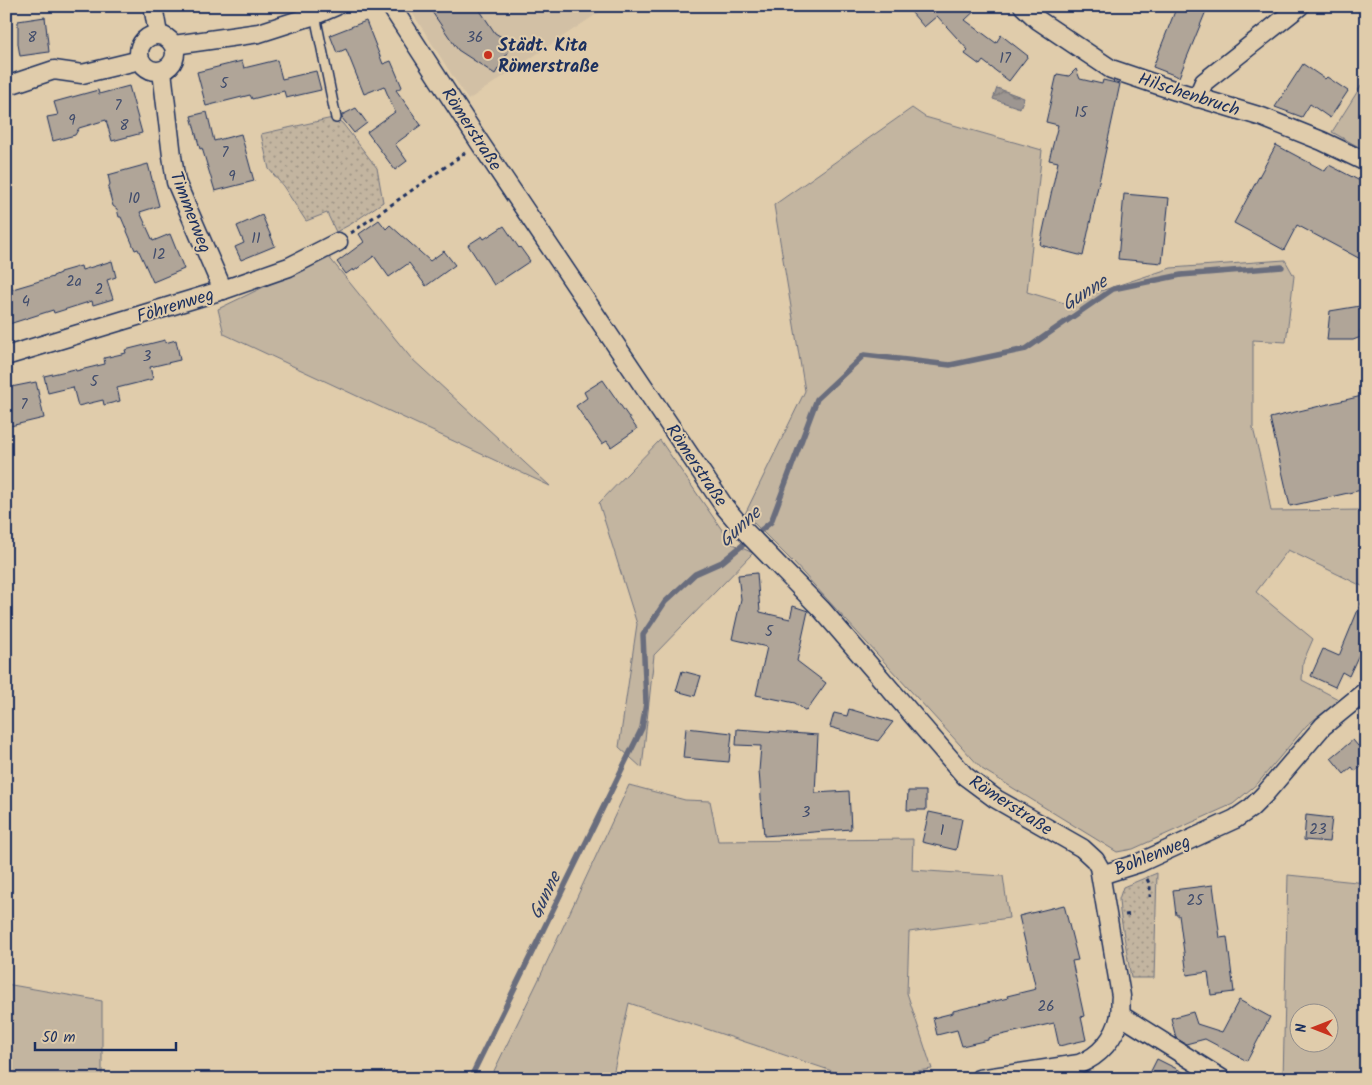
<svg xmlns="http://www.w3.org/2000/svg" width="1372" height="1085" font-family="Kalam,sans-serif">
	<defs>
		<pattern id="park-dots" width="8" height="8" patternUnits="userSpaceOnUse" patternTransform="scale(1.25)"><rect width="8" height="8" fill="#c3b5a0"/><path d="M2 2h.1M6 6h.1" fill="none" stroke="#9e9486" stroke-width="1.8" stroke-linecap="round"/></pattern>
		<pattern id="water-waves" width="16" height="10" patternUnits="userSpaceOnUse" patternTransform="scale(1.25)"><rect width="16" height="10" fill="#9d9691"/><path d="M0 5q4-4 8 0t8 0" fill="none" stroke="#7f7b7a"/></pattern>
	</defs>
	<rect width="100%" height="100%" fill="#e0ccab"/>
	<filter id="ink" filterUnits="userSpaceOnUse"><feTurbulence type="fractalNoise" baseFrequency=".02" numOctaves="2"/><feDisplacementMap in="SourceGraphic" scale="10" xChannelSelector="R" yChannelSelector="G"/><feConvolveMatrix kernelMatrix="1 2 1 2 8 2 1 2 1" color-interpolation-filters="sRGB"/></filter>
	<g filter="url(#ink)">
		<polygon fill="#d2c0a5" points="408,6 602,6 604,9 468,100"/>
		<g fill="#c3b5a0" stroke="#6f727f" fill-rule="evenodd">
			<polygon points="1366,78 1366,151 1332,132"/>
			<polygon points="912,108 925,117 1042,150 1027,292 1064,303 1171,268 1285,260 1294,276 1286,342 1253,340 1253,428 1265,478 1271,511 1366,510 1366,588 1288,550 1256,592 1313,639 1303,662 1302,680 1340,700 1307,725 1258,783 1233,804 1133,849 1117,852 982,769 793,562 745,514 805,391 774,205"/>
			<polygon points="328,256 411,358 550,486 224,334 218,309"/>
			<polygon points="660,440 731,543 753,553 654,655 642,768 619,747 637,624 599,503"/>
			<polygon points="629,785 685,800 710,801 718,841 913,839 912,870 1003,876 1009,918 909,932 907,993 932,1069 856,1079 629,1003 612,1079 490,1079 538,981"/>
			<path d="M1288,875L1366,883V1079H1283ZM1300,1012H1330V1042H1300Z"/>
			<polygon points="6,984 102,1001 102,1079 6,1079"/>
		</g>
		<g fill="url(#park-dots)" stroke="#6f727f">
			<polygon points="336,118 343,124 377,168 383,202 351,224 336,232 327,213 306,221 283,186 269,169 261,134 328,119"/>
			<polygon points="1157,873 1154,978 1131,978 1120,912 1119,899 1123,887"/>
		</g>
		<polygon fill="url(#water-waves)" stroke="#696d7d" points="997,88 1024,98 1020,108 993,99"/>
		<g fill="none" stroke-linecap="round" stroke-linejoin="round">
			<polyline stroke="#696d7d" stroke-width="5.5" points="470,1079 642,728 646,703 643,635 665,602 695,574 722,562 771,522 817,399 864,355 950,365 1026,349 1113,289 1181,275 1282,267"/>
		</g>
		<g fill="#b0a598" stroke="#1b2f5e">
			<polygon points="428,6 477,6 495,33 513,44 495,74 458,50"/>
			<polygon points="906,6 980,6 965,20 996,43 1001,35 1028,56 1009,81 983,61 980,65 965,54 968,50 937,16 924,27"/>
			<polygon points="1177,6 1208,6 1179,77 1153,67"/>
			<polygon points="45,17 49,52 20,56 18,44 18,21"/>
			<polygon points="366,21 383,64 391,61 402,87 396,90 421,125 395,144 407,161 395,170 367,132 395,112 384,86 364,94 346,49 337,53 330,35"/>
			<polygon points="277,60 282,79 316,71 321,90 286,98 284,91 252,99 250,95 206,106 197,72 242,61 244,68"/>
			<polygon points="1303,64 1325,79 1327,77 1348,91 1330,118 1310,104 1302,117 1275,107"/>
			<polygon points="1076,69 1080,79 1102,84 1103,80 1120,84 1083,256 1040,245 1058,162 1049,160 1058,125 1046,122 1057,74 1069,76"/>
			<polygon points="129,86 142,133 112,141 106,120 79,128 75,135 53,141 47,117 58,115 54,102 98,90 99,94"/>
			<polygon points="356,108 367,123 354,133 342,118 342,115"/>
			<polygon points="207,112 214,141 241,134 254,181 215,191 202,148 200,149 191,116"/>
			<polygon points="1276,145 1325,171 1329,165 1366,184 1366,262 1297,225 1284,250 1234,223"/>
			<polygon points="148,164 159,206 140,212 153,241 170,234 184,269 153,282 138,249 135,250 121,217 119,217 117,209 113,206 108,188 110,184 108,175"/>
			<polygon points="1124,194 1169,198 1162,263 1118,259"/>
			<polygon points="262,215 275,246 241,260 235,247 244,243 237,226"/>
			<polygon points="379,220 386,229 390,225 430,261 444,251 455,265 426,286 409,263 389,277 374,256 354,271 353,269 346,274 337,262 364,242 359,234"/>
			<polygon points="504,226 519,248 520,247 530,261 494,285 468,245 482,236 484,239"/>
			<polygon points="112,261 116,277 107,280 113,299 93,305 92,301 54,313 53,310 6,325 6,291 53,277 53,276 60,273 60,272 81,266 82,270"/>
			<polygon points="1366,305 1366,329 1360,330 1361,337 1353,340 1327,340 1330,311"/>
			<polygon points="165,340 165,343 176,340 180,360 150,367 153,379 117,388 120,401 104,405 103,400 78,406 73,387 48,393 44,376 75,369 76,371 105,364 104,358 126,353 125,350"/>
			<polygon points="603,380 637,429 611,447 607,441 602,444 576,406 587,398 584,392"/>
			<polygon points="36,382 44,418 6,427 6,388"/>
			<polygon points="1366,395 1366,489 1290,506 1270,418"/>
			<polygon points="757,573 760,612 790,619 793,606 808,611 797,661 826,683 806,711 795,703 756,695 767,647 732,639 741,599 738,575"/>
			<polygon points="1365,593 1366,639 1349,676 1342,672 1335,687 1311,676 1323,649 1339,656"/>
			<polygon points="682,671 701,676 695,696 676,691"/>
			<polygon points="849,709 893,722 878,741 830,727 834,713 847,716"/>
			<polygon points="686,728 732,733 729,762 683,758"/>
			<polygon points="737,729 818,735 815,793 849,791 851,829 764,836 759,771 761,746 736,745"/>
			<polygon points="1366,739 1366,763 1355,771 1352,767 1344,774 1331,758 1353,740 1358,746"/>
			<polygon points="908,791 926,791 926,810 907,810"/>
			<polygon points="929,812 962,819 956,850 922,842"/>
			<polygon points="1306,815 1332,818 1329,842 1304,840"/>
			<polygon points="1213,885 1220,938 1227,937 1234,992 1211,995 1208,972 1187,975 1179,915 1176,915 1173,890"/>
			<polygon points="1064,905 1078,960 1072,961 1084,1016 1081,1017 1086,1040 1059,1046 1054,1023 988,1038 988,1040 962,1046 957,1030 937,1035 933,1018 953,1013 953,1011 1008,998 1007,996 1036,989 1019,916"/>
			<polygon points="1239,1000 1270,1017 1247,1061 1205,1039 1186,1044 1176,1038 1171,1018 1193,1012 1197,1024 1222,1032"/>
			<polygon points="1157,1059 1197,1079 1147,1079"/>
		</g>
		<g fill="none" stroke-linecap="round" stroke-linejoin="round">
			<defs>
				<polyline id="lane" points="315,15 336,118"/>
				<g id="street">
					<polyline points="153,6 158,34"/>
					<path d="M391,6L480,143L724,506L744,530L822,610L965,776L996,799L1082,848L1095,860L1099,867L1121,996C1120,1002 1121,1010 1120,1016C1115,1038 1100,1056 1079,1064L979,1079"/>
					<polyline points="1023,6 1038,20 1111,69 1176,91 1262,117 1322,141 1366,162"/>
					<circle cx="157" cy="53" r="18"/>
					<polyline points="174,45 259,33 315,15 336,6"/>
					<polyline points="162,71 172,156 176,182 223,290"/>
					<polyline points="6,86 54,70 82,74 140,60"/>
					<polyline points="1197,98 1204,82 1300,6"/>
					<polyline points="6,356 223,290 289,267 338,242"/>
					<polyline points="1101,875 1139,863 1235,819 1251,808 1264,795 1323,726 1366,691"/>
					<polyline points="1120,1015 1222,1079"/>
				</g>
			</defs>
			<use href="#lane" stroke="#1b2f5e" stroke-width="12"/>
			<use href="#street" stroke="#1b2f5e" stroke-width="21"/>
			<g stroke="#1b2f5e" stroke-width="3" stroke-dasharray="4 4" stroke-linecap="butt">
				<polyline points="351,233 465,153"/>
				<polyline points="1147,879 1150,885 1150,897"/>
				<polyline points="1125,915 1133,914"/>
			</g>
			<use href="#lane" stroke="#e0ccab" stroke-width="9"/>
			<use href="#street" stroke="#e0ccab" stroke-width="18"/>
		</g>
	</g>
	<circle fill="#c8321e" stroke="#e0ccab" stroke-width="2" cx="488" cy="55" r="5"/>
	<g text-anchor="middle" stroke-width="4" stroke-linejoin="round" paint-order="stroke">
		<g font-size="15" fill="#404c6c">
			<text x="32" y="42">8</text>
			<text x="475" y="42">36</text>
			<text x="1005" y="63">17</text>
			<text x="224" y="88">5</text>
			<text x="118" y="110">7</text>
			<text x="1081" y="117">15</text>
			<text x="72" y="125">9</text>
			<text x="124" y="130">8</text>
			<text x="225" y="157">7</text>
			<text x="232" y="181">9</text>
			<text x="134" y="203">10</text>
			<text x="256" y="243">11</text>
			<text x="159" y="259">12</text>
			<text x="74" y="286">2a</text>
			<text x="99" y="294">2</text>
			<text x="26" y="306">4</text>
			<text x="147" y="361">3</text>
			<text x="94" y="386">5</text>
			<text x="24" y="409">7</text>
			<text x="769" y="636">5</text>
			<text x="806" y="817">3</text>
			<text x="1318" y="834">23</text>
			<text x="942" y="835">1</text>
			<text x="1195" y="905">25</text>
			<text x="1046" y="1011">26</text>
		</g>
		<g font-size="18" font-weight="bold" fill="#1b2f5e" stroke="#e0ccab" text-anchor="start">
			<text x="498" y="51">Städt. Kita<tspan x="498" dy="21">Römerstraße</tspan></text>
		</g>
		<g font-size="18" fill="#1b2f5e" stroke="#e0ccab">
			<text transform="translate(1189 94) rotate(18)" y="6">Hilschenbruch</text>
			<text transform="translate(472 129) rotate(57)" y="6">Römerstraße</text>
			<text transform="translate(191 212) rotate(69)" y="6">Timmerweg</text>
			<text transform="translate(175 305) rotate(-17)" y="6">Föhrenweg</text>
			<text transform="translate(697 465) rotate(56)" y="6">Römerstraße</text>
			<text transform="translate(1011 805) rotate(33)" y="6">Römerstraße</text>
			<text transform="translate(1152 855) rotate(-22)" y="6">Bohlenweg</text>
		</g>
		<g font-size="19" font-style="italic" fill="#2e3e66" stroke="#e0ccab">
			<text transform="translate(1084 292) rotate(-32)" y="7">Gunne</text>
			<text transform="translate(739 526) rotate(-43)" y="7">Gunne</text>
			<text transform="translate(544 895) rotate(-64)" y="7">Gunne</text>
		</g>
	</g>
	<rect width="1372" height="1085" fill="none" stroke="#e0ccab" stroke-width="25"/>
	<rect x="12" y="12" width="1347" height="1060" fill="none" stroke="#1b2f5e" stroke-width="2" filter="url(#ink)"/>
	<g transform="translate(1314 1028) rotate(270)"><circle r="24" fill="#e0ccab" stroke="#918d8c"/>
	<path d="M0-4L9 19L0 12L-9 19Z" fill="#c8321e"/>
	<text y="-8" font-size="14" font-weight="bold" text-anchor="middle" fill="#1b2f5e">N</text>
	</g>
	<path d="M35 1042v8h141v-8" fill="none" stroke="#1b2f5e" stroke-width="2.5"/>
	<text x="42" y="1042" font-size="15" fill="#1b2f5e" stroke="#e0ccab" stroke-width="4" paint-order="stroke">50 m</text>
</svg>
